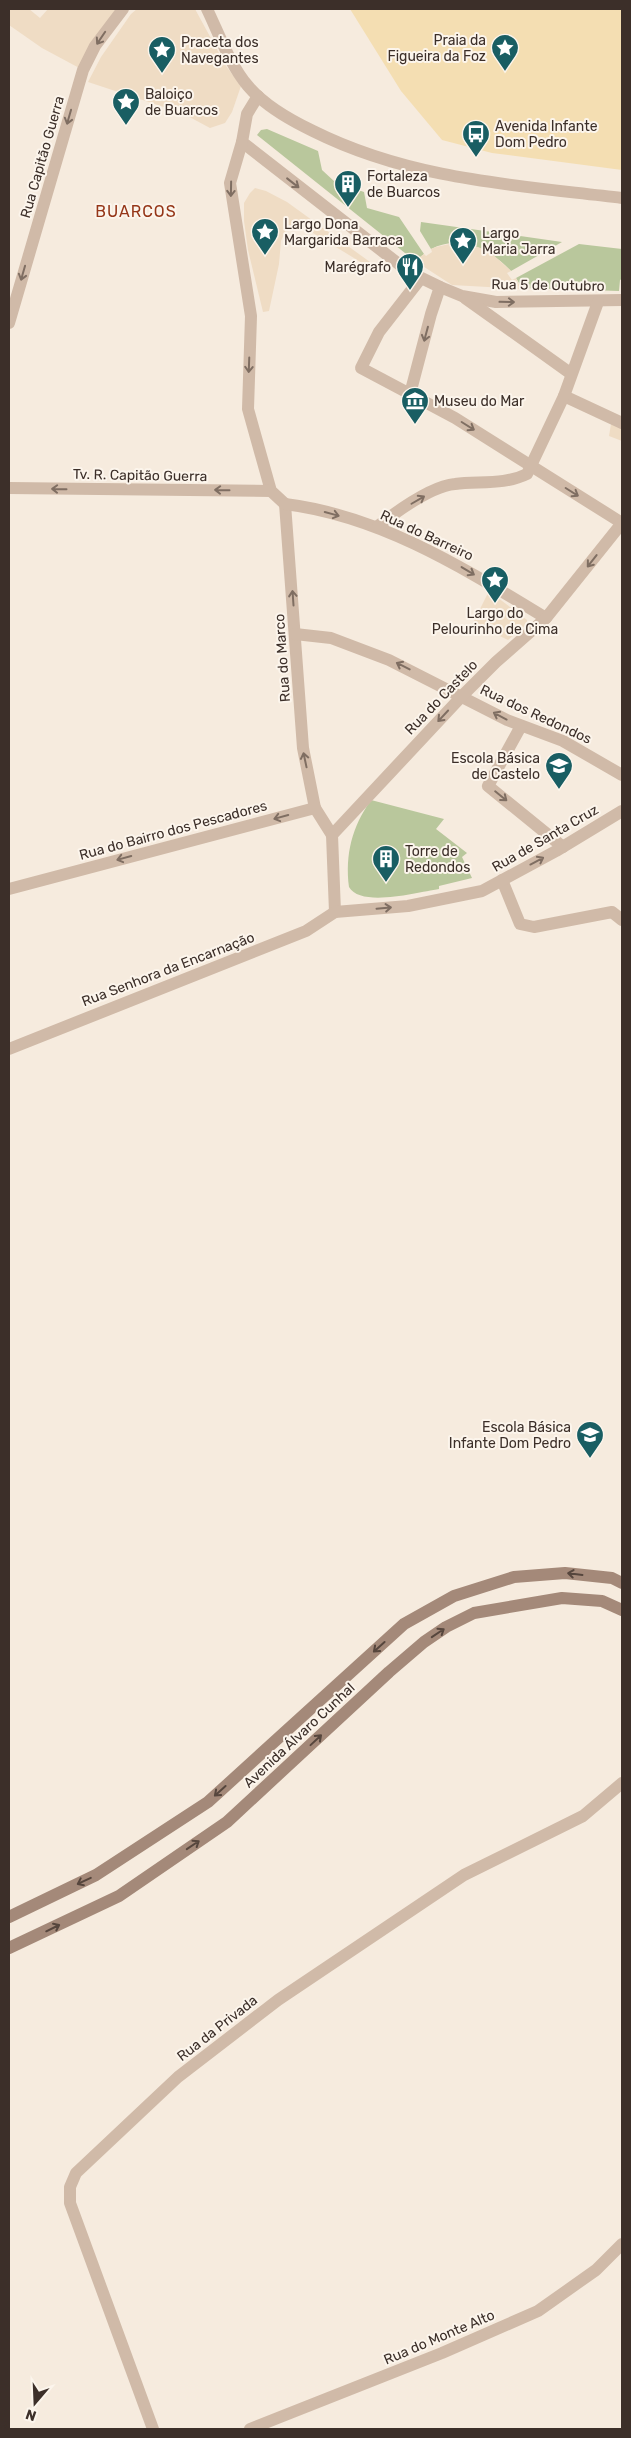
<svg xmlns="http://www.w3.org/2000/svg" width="631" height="2438" font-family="Rubik,sans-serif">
	<rect width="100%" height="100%" fill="#f6ebde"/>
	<g fill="#b9c79c">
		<polygon points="267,129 318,151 322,170 335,182 364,192 367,208 399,217 424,254 415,261 257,135 261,130"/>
		<path d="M421,222L562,242L511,271C490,249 460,234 431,249L420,231Z"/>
		<polygon points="579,244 622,249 622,279 620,280 619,291 522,288 516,278"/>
		<path d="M371,800L444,819L436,829L467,853L462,857L472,878L439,886V889C418,892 361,908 349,887C345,854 352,827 371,800Z"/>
	</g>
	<polygon fill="#f4deb2" points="350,9 622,9 622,170 492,153 442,140 401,91"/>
	<g fill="#efdcc4">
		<polygon points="9,9 29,9 40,18 48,9 123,9 83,70 42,48 9,25"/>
		<polygon points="137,9 195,9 226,66 241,86 232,112 225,123 210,128 182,113 88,82 101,57 131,14"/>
		<polygon points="255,188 266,191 287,202 370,262 367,266 313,233 300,227 288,225 281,241 279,264 269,311 263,312 248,250 244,221 244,203 250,193"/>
		<polygon points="454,243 478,247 490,252 511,271 507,273 512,280 516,278 521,289 452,285 415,261 424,254 426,256 432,252 431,249 436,247"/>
		<polygon points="612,418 622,421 622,441 609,436"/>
		<polygon points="489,591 527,620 527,624 508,640 473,623"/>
	</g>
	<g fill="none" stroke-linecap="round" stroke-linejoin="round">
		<polyline stroke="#d0baa8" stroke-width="12" points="410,394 361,368 379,332 421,278"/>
		<g stroke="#d0baa8" stroke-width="12">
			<polyline points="258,96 247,114 242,142 409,272 440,287 462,296 496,302 622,300"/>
			<polyline points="242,142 230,183 251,316 248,409 271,491 285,504"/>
			<polyline points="440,287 431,314 410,394 455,418 622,523"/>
			<polyline points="465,298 570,373"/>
			<polyline points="9,323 83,70 95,46 123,9"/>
			<polyline points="564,396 622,423"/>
			<polyline points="9,488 271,491"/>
			<polyline points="285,504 303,748 315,808"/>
			<path d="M285,504C382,516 465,569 546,618"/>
			<path d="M378,526C396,512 431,486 455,484C479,481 505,485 527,474L564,396L598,302"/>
			<polyline points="295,634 331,638 389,660 507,720 563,741 622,775"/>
			<polyline points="521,726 488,786 563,847"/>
			<polyline points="502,880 520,924 534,927 612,912 622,920"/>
			<polyline points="9,889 315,808 332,835"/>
			<polyline points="335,912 332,835 462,696 496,662 546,618 622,523"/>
			<polyline points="9,1049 306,931 335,912 408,906 482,891 556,851 622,811"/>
			<polyline points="153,2429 70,2203 70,2187 76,2173 178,2077 278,2000 464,1875 583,1816 622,1783"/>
			<polyline points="250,2429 442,2353 538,2311 596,2270 622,2244"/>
		</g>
		<path stroke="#d0baa8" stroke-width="12" d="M207,9C219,34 230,65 248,86C264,105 290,120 313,131C411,180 515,185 622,198"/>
		<g stroke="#a48979" stroke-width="12">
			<polyline points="9,1917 96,1875 208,1802 404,1624 454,1596 514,1577 565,1573 612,1578 622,1583"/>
			<polyline points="9,1948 119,1896 227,1822 389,1672 424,1642 446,1627 474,1613 562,1598 602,1601 622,1610"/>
		</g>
	</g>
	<defs><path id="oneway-shaft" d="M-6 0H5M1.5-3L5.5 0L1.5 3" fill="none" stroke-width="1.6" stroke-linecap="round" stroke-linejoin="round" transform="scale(1.25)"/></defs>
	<g stroke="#7f6e62">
		<use href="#oneway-shaft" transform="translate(101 38) rotate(124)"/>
		<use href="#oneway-shaft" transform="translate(69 117) rotate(106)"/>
		<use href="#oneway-shaft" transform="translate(293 183) rotate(38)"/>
		<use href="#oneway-shaft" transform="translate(231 189) rotate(91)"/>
		<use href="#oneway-shaft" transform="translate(23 273) rotate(106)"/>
		<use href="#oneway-shaft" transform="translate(507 302) rotate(1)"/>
		<use href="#oneway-shaft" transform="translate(426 334) rotate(105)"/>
		<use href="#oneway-shaft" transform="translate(249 365) rotate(92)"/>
		<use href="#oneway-shaft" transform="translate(468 426) rotate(32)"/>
		<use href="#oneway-shaft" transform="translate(59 489) rotate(-179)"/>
		<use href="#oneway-shaft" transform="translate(222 490) rotate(-179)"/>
		<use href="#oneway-shaft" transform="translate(572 492) rotate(32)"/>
		<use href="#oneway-shaft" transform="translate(418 500) rotate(-30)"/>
		<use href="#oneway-shaft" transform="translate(332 514) rotate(15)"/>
		<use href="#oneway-shaft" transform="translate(592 561) rotate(128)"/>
		<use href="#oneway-shaft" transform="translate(468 571) rotate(31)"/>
		<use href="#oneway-shaft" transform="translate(293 598) rotate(-94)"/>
		<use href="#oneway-shaft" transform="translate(403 666) rotate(-153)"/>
		<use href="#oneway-shaft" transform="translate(443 716) rotate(133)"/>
		<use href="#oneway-shaft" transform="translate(500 716) rotate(-152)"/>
		<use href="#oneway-shaft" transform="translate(305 760) rotate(-102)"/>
		<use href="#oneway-shaft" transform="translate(501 796) rotate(39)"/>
		<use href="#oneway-shaft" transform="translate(281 817) rotate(165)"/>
		<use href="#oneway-shaft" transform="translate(124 858) rotate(165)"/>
		<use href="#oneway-shaft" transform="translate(537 861) rotate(-28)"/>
		<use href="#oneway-shaft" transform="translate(384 908) rotate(-5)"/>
	</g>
	<g stroke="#56463d">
		<use href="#oneway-shaft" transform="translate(575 1574) rotate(-173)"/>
		<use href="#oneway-shaft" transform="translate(438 1633) rotate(-34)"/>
		<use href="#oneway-shaft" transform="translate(379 1647) rotate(138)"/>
		<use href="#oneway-shaft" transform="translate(316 1740) rotate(-43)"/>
		<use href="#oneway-shaft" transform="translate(220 1791) rotate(138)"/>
		<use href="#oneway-shaft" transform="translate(193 1845) rotate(-34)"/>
		<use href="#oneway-shaft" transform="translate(84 1881) rotate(155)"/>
		<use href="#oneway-shaft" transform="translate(53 1928) rotate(-26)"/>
	</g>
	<defs>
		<symbol id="sight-pin" viewBox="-11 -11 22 30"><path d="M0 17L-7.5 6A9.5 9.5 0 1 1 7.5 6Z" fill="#195e63" stroke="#fcf5ec"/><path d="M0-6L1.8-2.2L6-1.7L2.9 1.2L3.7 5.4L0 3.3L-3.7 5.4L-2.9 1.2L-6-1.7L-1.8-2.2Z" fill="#fff"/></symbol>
		<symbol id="bus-pin" viewBox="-11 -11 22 30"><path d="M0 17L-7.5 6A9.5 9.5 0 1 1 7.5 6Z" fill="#195e63" stroke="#fcf5ec"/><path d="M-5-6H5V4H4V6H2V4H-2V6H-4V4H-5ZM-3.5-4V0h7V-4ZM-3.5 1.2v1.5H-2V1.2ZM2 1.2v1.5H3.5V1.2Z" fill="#fff"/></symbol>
		<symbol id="building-pin" viewBox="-11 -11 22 30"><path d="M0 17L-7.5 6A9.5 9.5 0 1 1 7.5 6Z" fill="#195e63" stroke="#fcf5ec"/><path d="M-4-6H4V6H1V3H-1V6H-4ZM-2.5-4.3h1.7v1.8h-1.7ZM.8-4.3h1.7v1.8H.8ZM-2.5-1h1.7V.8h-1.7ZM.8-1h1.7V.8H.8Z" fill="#fff"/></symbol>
		<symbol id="restaurant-pin" viewBox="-11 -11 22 30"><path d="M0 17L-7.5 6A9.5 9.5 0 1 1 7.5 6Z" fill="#195e63" stroke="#fcf5ec"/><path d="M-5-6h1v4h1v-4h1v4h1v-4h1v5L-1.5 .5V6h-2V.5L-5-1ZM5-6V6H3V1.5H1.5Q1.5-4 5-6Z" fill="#fff"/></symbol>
		<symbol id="museum-pin" viewBox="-11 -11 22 30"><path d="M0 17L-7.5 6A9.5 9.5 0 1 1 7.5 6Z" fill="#195e63" stroke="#fcf5ec"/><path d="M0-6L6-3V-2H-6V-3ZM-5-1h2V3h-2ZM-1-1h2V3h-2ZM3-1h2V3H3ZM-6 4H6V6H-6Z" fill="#fff"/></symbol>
		<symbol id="school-pin" viewBox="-11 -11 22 30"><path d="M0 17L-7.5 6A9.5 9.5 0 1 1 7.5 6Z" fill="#195e63" stroke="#fcf5ec"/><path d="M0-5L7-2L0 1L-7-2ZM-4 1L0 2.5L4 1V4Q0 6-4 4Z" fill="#fff"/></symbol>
	</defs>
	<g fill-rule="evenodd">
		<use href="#sight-pin" x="489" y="32" width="32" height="43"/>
		<use href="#sight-pin" x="146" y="34" width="32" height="43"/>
		<use href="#sight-pin" x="110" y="86" width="32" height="43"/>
		<use href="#bus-pin" x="460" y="118" width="32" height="43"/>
		<use href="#building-pin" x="332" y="168" width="32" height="43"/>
		<use href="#sight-pin" x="249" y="216" width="32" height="43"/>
		<use href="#sight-pin" x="447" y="225" width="32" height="43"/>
		<use href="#restaurant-pin" x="394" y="251" width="32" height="43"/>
		<use href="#museum-pin" x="399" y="385" width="32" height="43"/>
		<use href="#sight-pin" x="479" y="564" width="32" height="43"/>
		<use href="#school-pin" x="543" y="750" width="32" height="43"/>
		<use href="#building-pin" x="370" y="843" width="32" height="43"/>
		<use href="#school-pin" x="574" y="1419" width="32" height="43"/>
	</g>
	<g text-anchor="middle" stroke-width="4" stroke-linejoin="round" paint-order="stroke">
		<g font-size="14" fill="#3c2f29" stroke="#fcf5ec" text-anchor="start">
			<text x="486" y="45" text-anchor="end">Praia da<tspan x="486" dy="16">Figueira da Foz</tspan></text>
			<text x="181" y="47">Praceta dos<tspan x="181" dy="16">Navegantes</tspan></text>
			<text x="145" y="99">Baloiço<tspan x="145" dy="16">de Buarcos</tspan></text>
			<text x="495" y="131">Avenida Infante<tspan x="495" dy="16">Dom Pedro</tspan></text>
			<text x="367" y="181">Fortaleza<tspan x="367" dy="16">de Buarcos</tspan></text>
			<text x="284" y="229">Largo Dona<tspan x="284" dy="16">Margarida Barraca</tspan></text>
			<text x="482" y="238">Largo<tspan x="482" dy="16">Maria Jarra</tspan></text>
			<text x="391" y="272" text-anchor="end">Marégrafo</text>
			<text x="434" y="406">Museu do Mar</text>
			<text x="495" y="618" text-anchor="middle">Largo do<tspan x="495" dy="16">Pelourinho de Cima</tspan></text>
			<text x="540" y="763" text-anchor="end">Escola Básica<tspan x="540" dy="16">de Castelo</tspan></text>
			<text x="405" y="856">Torre de<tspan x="405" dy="16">Redondos</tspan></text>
			<text x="571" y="1432" text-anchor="end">Escola Básica<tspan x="571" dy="16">Infante Dom Pedro</tspan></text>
		</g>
		<g font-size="14" fill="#3c2f29" stroke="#fcf5ec">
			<text transform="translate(42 157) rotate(-74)" y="5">Rua Capitão Guerra</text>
			<text transform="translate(548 285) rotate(1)" y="5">Rua 5 de Outubro</text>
			<text transform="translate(140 475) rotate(1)" y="5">Tv. R. Capitão Guerra</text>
			<text transform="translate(427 535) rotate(25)" y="5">Rua do Barreiro</text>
			<text transform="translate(282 658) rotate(-94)" y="5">Rua do Marco</text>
			<text transform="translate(441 697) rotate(-46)" y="5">Rua do Castelo</text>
			<text transform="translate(536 714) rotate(25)" y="5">Rua dos Redondos</text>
			<text transform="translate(173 830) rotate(-15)" y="5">Rua do Bairro dos Pescadores</text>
			<text transform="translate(545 838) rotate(-30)" y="5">Rua de Santa Cruz</text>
			<text transform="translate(168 969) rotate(-21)" y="5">Rua Senhora da Encarnação</text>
			<text transform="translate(299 1735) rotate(-43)" y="5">Avenida Álvaro Cunhal</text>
			<text transform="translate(217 2028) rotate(-38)" y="5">Rua da Privada</text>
			<text transform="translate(439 2337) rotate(-23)" y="5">Rua do Monte Alto</text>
		</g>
		<g font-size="16" letter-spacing="1" fill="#953618" stroke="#fcf5ec">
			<text x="136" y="217">BUARCOS</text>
		</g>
	</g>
	<rect width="631" height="2438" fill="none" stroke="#3c2f29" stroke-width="20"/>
	<g transform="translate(35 2403) rotate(199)" stroke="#fcf5ec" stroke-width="4" paint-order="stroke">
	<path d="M0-4L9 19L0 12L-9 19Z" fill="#3c2f29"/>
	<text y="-8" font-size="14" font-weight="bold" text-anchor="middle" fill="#3c2f29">N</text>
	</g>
</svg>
